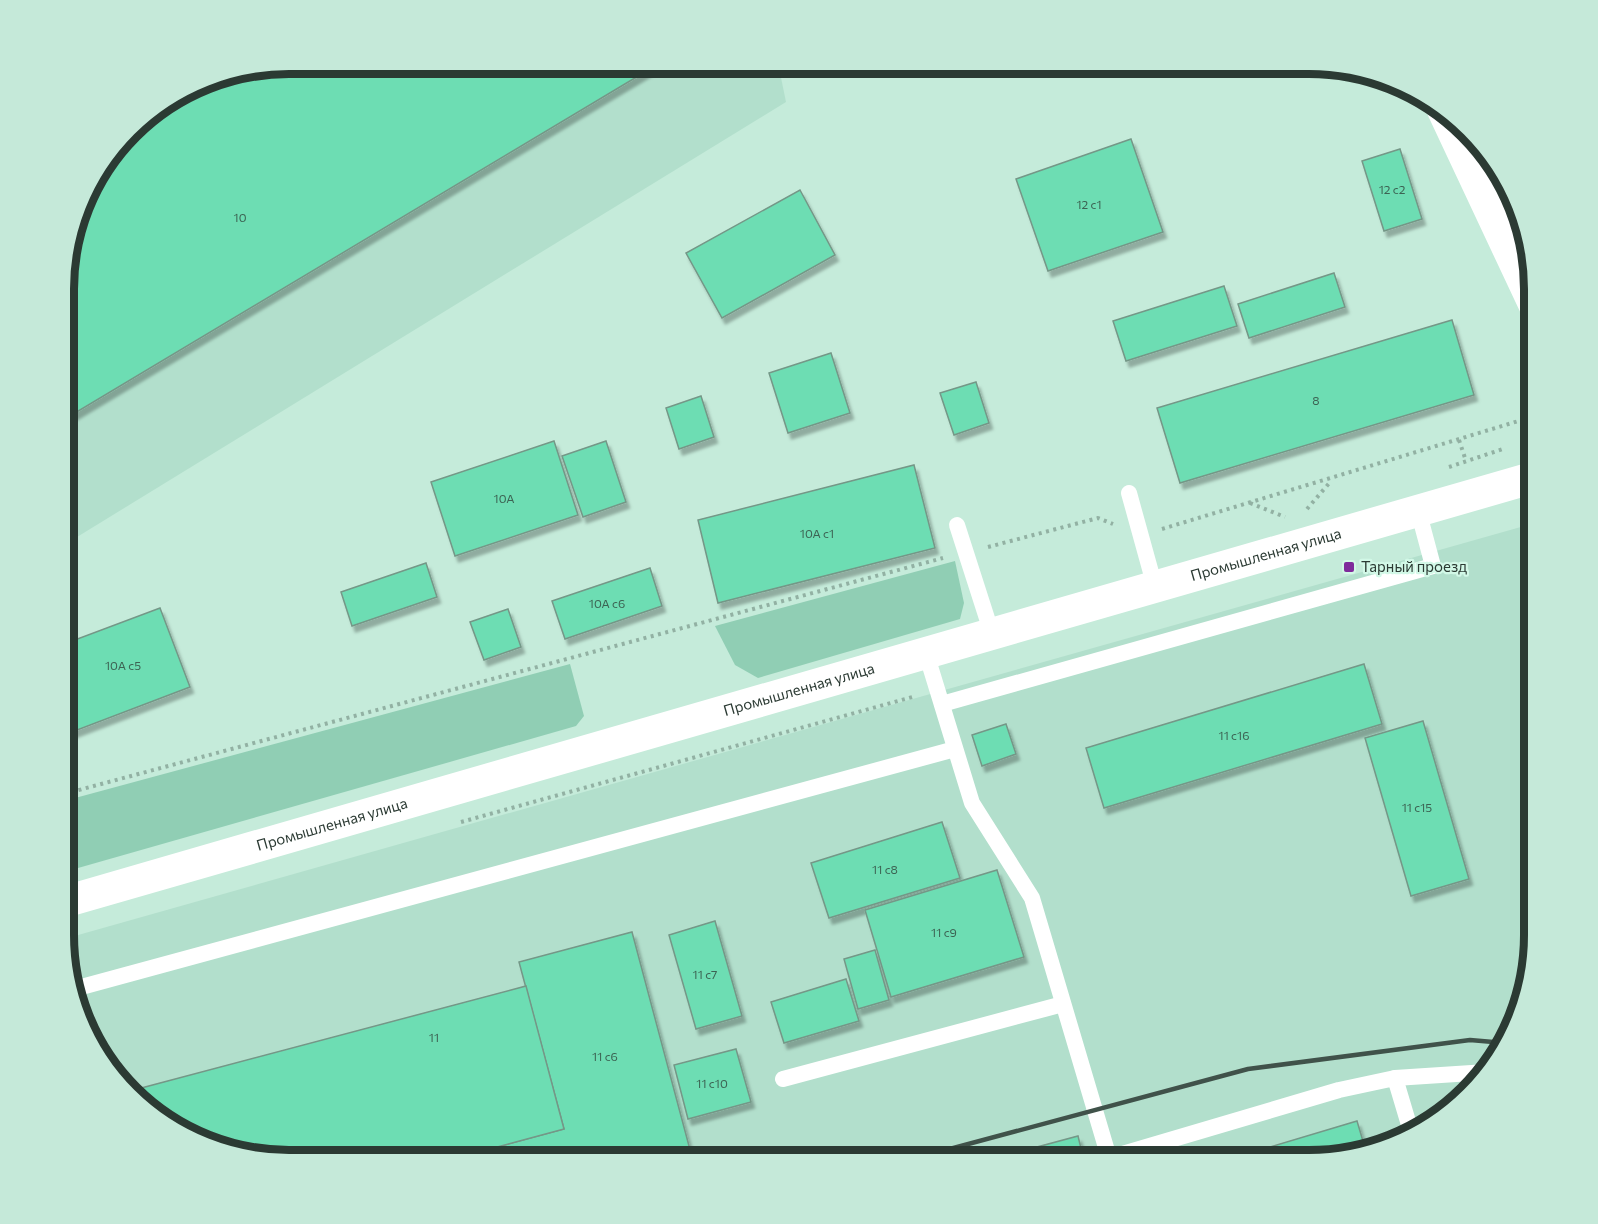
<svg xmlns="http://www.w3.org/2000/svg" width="1598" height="1224" font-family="Commissioner,sans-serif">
	<defs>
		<filter id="shadow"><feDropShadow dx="3.5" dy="6" stdDeviation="1.5" flood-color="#0004"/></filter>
	</defs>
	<rect width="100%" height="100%" fill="#c5ebda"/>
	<g fill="#b2dfcc">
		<polygon points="289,63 778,63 786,102 64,545 65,259 93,176 140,119 216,75"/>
		<polygon points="1535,523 1534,950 1518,1022 1479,1084 1409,1138 1309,1161 274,1161 203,1144 140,1105 86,1035 64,950 64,939"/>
	</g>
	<g fill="#90ceb4">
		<polygon points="955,561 964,603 960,619 758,678 735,665 715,626"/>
		<polygon points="570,664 584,716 576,726 64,872 64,801"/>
	</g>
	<g fill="#6dddb3" stroke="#749787" stroke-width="1.5" filter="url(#shadow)">
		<polygon points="289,63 660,63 65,419 65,259 93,176 140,119 216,75"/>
		<polygon points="1131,139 1163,232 1048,271 1016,179"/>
		<polygon points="1400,149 1422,219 1384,231 1362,161"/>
		<polygon points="800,190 835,255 722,318 686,253"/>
		<polygon points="1334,273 1345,307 1249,338 1238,304"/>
		<polygon points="1224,286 1237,326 1126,361 1113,321"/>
		<polygon points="1452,320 1474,395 1180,483 1157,408"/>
		<polygon points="831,353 850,413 788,433 769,373"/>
		<polygon points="976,382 989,423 954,435 940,393"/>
		<polygon points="701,396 714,437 679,449 666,408"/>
		<polygon points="554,441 578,515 455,556 431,482"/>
		<polygon points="606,441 626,502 583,517 562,456"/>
		<polygon points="914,465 935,548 718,603 698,520"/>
		<polygon points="426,563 437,597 352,626 341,592"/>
		<polygon points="650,568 662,606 565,639 552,601"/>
		<polygon points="160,608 190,687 64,735 64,644"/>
		<polygon points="508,609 521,647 484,660 470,622"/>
		<polygon points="1364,664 1382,724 1104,808 1086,748"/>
		<polygon points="1423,721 1469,879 1411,896 1365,738"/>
		<polygon points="1006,724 1016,754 982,766 972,735"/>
		<polygon points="942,822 960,878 829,918 811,863"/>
		<polygon points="997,870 1024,957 891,997 865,910"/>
		<polygon points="715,921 742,1016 696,1029 669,935"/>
		<polygon points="632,932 693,1161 445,1161 564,1129 519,962"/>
		<polygon points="875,950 889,1000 858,1009 844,959"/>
		<polygon points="846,979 859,1021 784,1043 771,1002"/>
		<polygon points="526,986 564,1129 445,1161 274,1161 203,1144 140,1105 130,1091"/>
		<polygon points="736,1049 751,1102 688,1119 674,1065"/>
		<polygon points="1357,1121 1365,1148 1309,1161 1223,1161"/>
		<polygon points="1078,1136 1084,1161 985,1161"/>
		<polygon points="1211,1147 1215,1161 1165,1161"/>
	</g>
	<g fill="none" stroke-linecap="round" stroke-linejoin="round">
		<g stroke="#92b1a3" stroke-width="4" stroke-dasharray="3 4.5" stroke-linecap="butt">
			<polyline points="1459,440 1466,461"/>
			<polyline points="1449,467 1503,449"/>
			<polyline points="1250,503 1285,517"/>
			<polyline points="1307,509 1331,481"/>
			<polyline points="1162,529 1535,416"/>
			<polyline points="988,547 1098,518 1113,524"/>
			<polyline points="64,794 943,558"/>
			<polyline points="461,822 916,696"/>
		</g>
		<g stroke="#fff" stroke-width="16">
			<polyline points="1129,493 1155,587"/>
			<polyline points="957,525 992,634"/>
			<polyline points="926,653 972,803 1032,898 1110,1161"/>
			<polyline points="942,704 1433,566 1418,510"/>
			<polyline points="74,989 955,749"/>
			<polyline points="1395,1078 1487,1072"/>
			<polyline points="783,1079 1063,1004"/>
			<polyline points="1109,1158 1339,1090 1395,1078 1412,1135"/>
		</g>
		<g stroke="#fff" stroke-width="32">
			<polyline points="1443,110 1535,306"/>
			<path id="s1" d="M64,902L1535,477"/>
		</g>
		<polyline stroke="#40524a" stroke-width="4.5" points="905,1161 1248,1069 1470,1040 1505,1043"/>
	</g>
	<rect fill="#7f2b9b" stroke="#d2f8e7" stroke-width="2" x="1343" y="561" width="12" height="12" rx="3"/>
	<g text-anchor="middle" stroke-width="4.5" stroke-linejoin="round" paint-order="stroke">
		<g font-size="12" fill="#3c6353">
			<text x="1392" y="194">12 с2</text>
			<text x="1089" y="209">12 с1</text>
			<text x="240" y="222">10</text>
			<text x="1316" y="405">8</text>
			<text x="504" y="503">10А</text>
			<text x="817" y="538">10А с1</text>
			<text x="607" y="608">10А с6</text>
			<text x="123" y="670">10А с5</text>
			<text x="1234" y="740">11 с16</text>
			<text x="1417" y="812">11 с15</text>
			<text x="885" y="874">11 с8</text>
			<text x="944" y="937">11 с9</text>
			<text x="705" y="979">11 с7</text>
			<text x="434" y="1042">11</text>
			<text x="605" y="1061">11 с6</text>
			<text x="712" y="1088">11 с10</text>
		</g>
		<g font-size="15" fill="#2b3a33" stroke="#d2f8e7">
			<text dy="5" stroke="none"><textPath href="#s1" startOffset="1251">Промышленная улица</textPath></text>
			<text dy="5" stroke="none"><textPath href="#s1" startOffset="765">Промышленная улица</textPath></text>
			<text dy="5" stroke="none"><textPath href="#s1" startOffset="279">Промышленная улица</textPath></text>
		</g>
		<g font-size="15" fill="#2b3a33" stroke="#d2f8e7" text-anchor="start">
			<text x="1361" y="572">Тарный проезд</text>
		</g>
	</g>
	<path d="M0 0H1598V1224H0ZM289 74H1309A215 215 0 0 1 1524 289V935A215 215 0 0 1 1309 1150H289A215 215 0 0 1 74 935V289A215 215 0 0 1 289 74Z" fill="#c5e9d9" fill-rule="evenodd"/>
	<path fill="none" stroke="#2b3a33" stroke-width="8" d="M289 74H1309A215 215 0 0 1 1524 289V935A215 215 0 0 1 1309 1150H289A215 215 0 0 1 74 935V289A215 215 0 0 1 289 74Z"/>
</svg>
